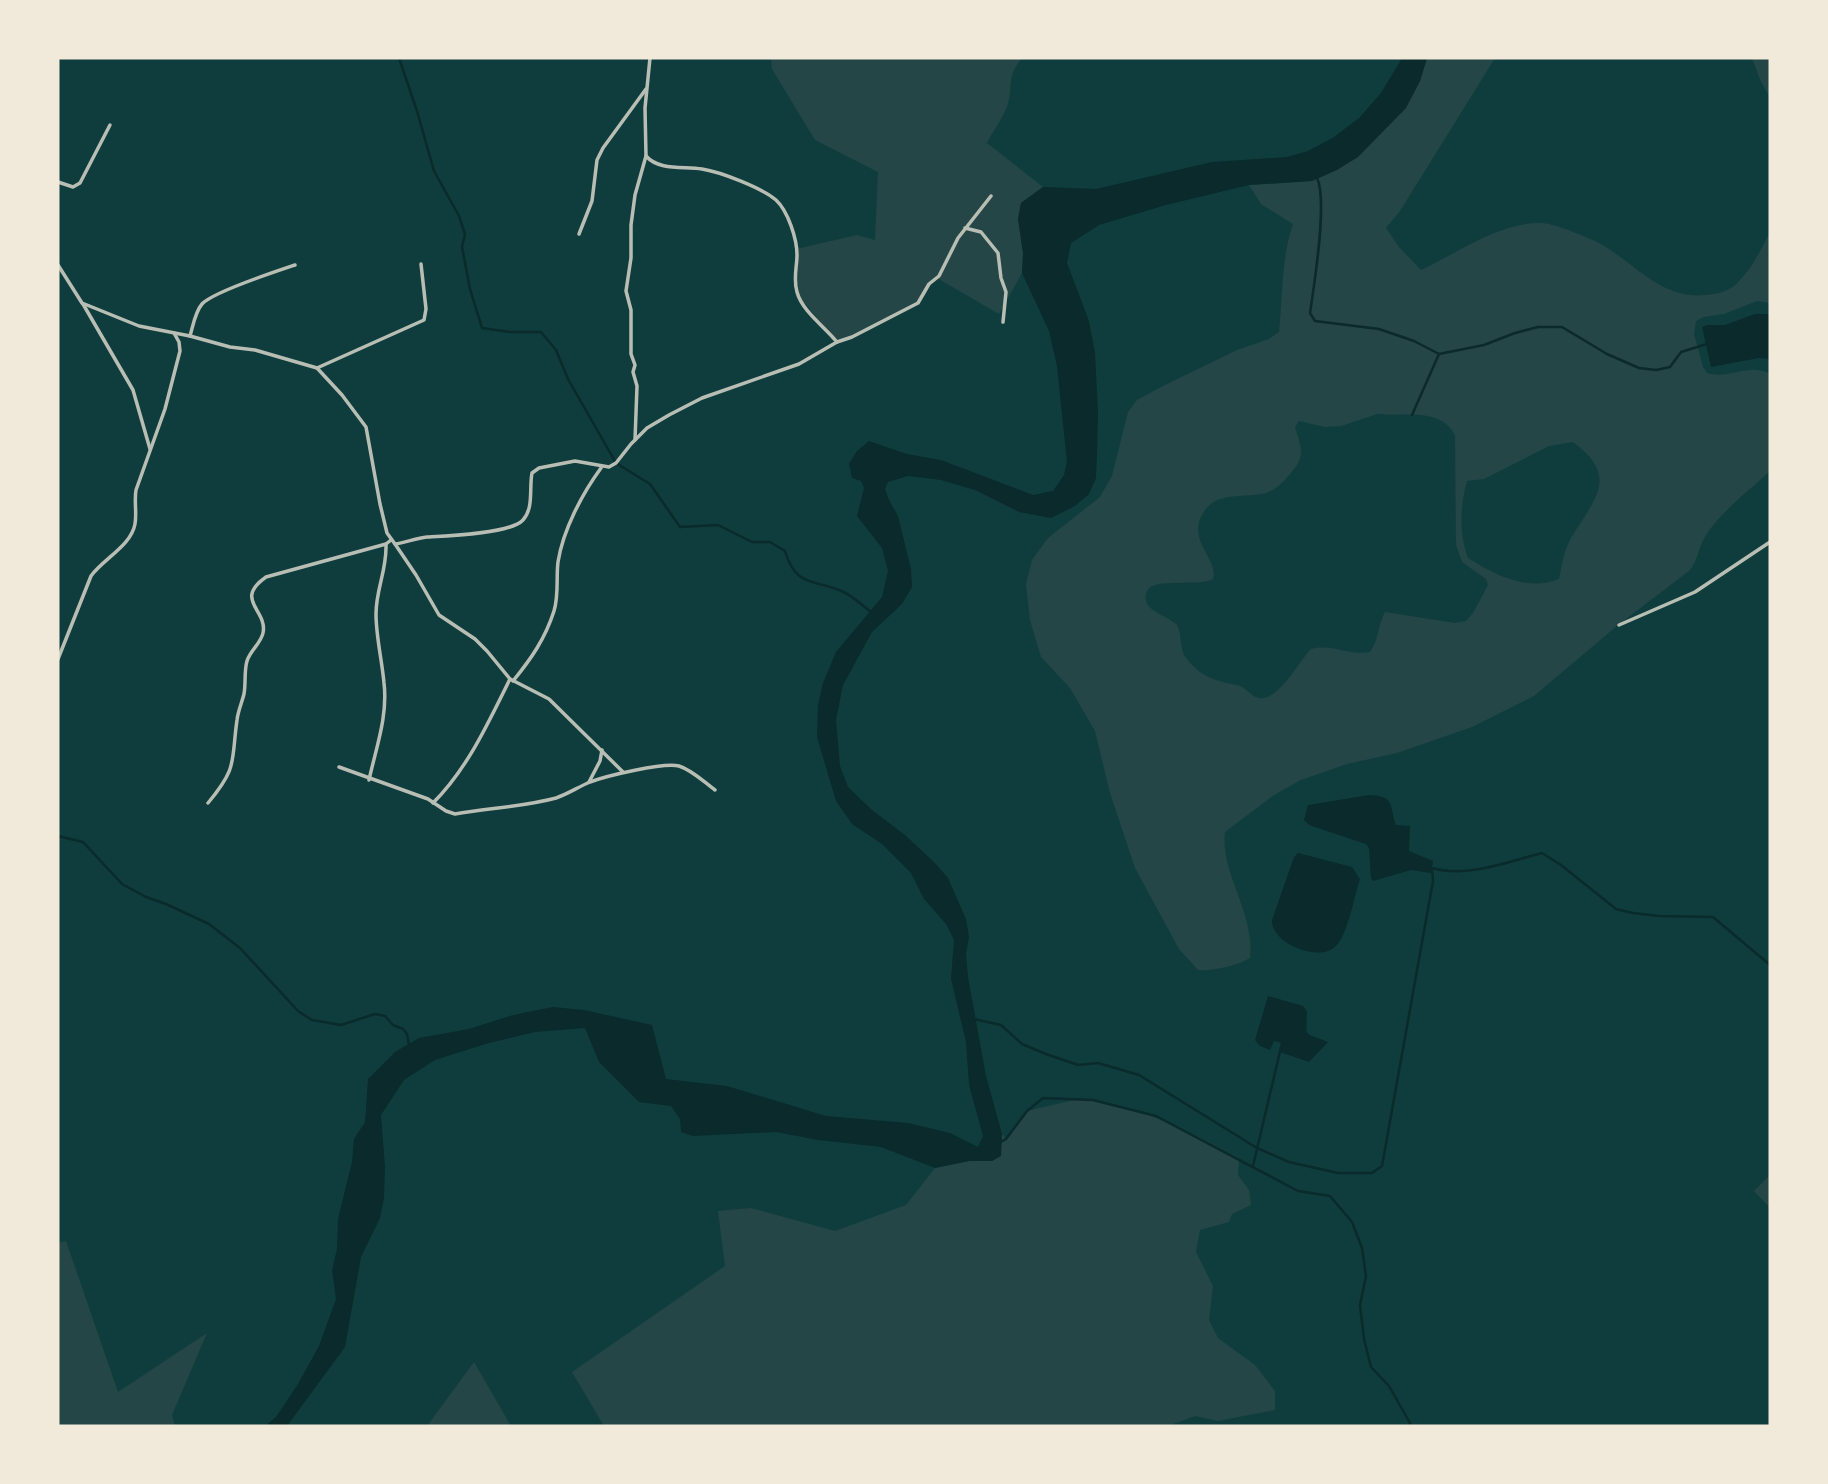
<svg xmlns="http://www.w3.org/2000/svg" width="1828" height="1484" font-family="Overpass,sans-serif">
	<rect width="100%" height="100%" fill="#0f3d3e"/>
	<g fill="#244646" fill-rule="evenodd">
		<path d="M771,58H1022C1005,78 1014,87 1007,107C1002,119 993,131 987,143L1043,187L1021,203L1018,219L1023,253L1022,273L999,314L937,278L929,284L921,299L852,337L837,342L797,294L796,249L857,235L875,240L878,172L815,140L772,69Z"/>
		<path d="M1427,58H1495L1400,211L1386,228L1399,247L1421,270C1458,253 1506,217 1549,224C1562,227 1587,237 1599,243C1634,262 1661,300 1706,295C1718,294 1731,291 1739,281C1753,267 1761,249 1770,232V303L1757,301L1724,314L1704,317L1696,321L1694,334L1703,367L1707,373C1729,380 1750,362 1770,374V471C1750,490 1719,513 1705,537C1698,548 1698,561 1689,571L1618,625L1534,696L1472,727L1397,753L1347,764L1301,780L1274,795L1225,832C1220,873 1255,912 1250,958C1237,966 1213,971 1198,970L1179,949L1135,868L1110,793L1095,731L1070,688L1041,657L1030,620L1026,584L1032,560L1048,538L1100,497L1112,476L1128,412L1137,400L1163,386L1237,350L1269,339L1279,332C1283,296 1281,259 1293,224L1261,204L1249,185L1312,181L1420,81ZM1377,414C1405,417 1440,407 1455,435L1456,545L1462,562L1486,579L1488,585L1473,613L1466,621L1455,623L1385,612C1378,624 1379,640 1370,652C1349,656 1332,643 1311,649C1299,661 1278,702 1259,698C1250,696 1246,687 1237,685C1215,681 1201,677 1187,659C1178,649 1183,631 1176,624C1167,615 1139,610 1147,591C1153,577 1198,587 1213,579C1219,559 1186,541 1203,513C1217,490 1244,499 1266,493C1276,490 1285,480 1291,473C1296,467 1300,461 1301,454C1302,446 1297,435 1295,427L1299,421L1325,427L1341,426ZM1573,442C1620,477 1595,498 1571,538C1564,550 1562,565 1559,579C1528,592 1495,575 1468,558C1459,534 1460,506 1467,481L1484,479L1549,446Z"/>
		<polygon points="1752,58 1770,58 1770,97 1761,82"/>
		<path d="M1078,1099C1136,1103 1188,1131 1239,1158L1238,1175L1249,1190L1251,1205L1232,1214L1229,1222L1200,1230L1196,1252L1213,1286L1209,1320L1218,1338L1255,1365L1275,1391V1410L1218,1421L1195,1416L1168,1426H604L572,1372L725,1266L718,1211L751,1208L835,1231L906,1205L935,1168L969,1161H991L1000,1156L1002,1134L1006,1139L1027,1111Z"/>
		<polygon points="1770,1175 1770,1208 1754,1191"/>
		<polygon points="66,1241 118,1392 207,1333 172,1415 175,1426 58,1426 58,1243"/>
		<polygon points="474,1362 511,1426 428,1426 430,1422"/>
	</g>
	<g fill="#0a2a2b">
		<polygon points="1402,58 1427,58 1420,81 1406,108 1358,157 1337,170 1312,181 1249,185 1166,205 1099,225 1071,243 1067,263 1089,321 1095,353 1098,411 1097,455 1096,478 1089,494 1075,506 1051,518 1019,512 975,490 941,480 908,476 888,482 885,489 889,500 898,516 911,569 912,587 902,604 872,632 843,685 836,720 840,766 848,787 872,810 905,835 935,863 948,878 966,919 969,937 966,954 968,977 986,1076 1002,1134 1001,1156 992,1161 969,1161 935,1168 881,1147 818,1140 776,1132 693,1136 681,1132 680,1119 671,1106 639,1102 599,1062 585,1028 535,1032 489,1043 435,1060 404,1080 381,1115 385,1167 384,1198 380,1218 361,1257 345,1347 287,1426 265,1426 276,1417 298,1384 319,1346 336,1299 332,1270 337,1249 338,1219 352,1162 354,1139 365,1122 368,1079 395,1052 419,1038 469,1029 513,1015 553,1007 584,1010 652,1025 666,1079 727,1086 826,1116 908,1123 950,1133 978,1147 983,1136 969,1085 966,1042 951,979 954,940 946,924 924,899 911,873 882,844 852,824 836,801 817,737 818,705 823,683 836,652 882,597 888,571 882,548 857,516 864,488 861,481 852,478 849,464 857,451 869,441 907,454 941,460 1033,495 1053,491 1064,475 1067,462 1057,366 1049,331 1022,273 1023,253 1018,219 1021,203 1043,187 1096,189 1212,162 1287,157 1308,151 1334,137 1359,118 1381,93"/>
		<polygon points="1755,314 1770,314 1770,359 1759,358 1711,367 1702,327 1707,325 1725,325"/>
		<path d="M1369,795C1396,796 1389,806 1396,825L1410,826L1409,851L1433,861L1431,873L1411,870L1373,881L1371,878L1369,848L1366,844L1309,825L1304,820L1308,805Z"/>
		<path d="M1298,853L1352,867L1360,879C1354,897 1348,934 1336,946C1320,963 1271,944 1272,920L1294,857Z"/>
		<path d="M1268,996L1303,1006L1307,1011C1306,1040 1303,1031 1328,1042L1309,1062L1280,1052L1282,1043L1274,1041L1270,1050L1260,1046L1255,1040Z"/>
	</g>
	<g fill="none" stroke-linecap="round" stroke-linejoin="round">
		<g stroke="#0a2a2b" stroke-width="2.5">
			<path d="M399,58L417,111L434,171L459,216L465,234L462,247L470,289L482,328L510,332H541L556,350L568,379L616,463L650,484L680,527L718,525L752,542H770L785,551C796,587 812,579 839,590C851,594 862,605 871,612"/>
			<path d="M1317,178C1328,200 1314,286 1310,313L1315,321L1379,329L1414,341L1439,354L1484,345L1515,333L1538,327H1562L1607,354L1639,368L1656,370L1670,367L1681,352L1707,344"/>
			<polyline points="1412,415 1439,354"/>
			<polyline points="58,836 83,842 122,884 146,897 166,904 209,924 240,948 298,1011 312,1020 341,1025 375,1014 385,1016 393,1025 403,1029 407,1034 409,1045"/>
			<path d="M974,1019L1001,1025L1022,1044L1046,1054L1078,1065L1098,1063L1139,1075L1257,1148L1289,1162L1338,1173H1372L1382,1166L1433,881L1432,868C1467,878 1507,862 1542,853L1561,865L1616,909L1633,913L1659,916L1713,917L1770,965"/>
			<polyline points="999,1143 1006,1139 1027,1111 1043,1098 1093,1100 1156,1116 1298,1191 1330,1196 1352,1222 1362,1248 1366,1276 1360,1305 1364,1339 1371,1367 1389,1386 1410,1423 1410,1426"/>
			<polyline points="1253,1166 1282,1043"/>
		</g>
		<g stroke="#b8beb3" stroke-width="3.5">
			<polyline points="58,182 73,187 80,183 110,125"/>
			<polyline points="965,228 981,232 998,253 1001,278 1006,292 1003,322"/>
			<polyline points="579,234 592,201 597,160 603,148 646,89"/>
			<path d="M58,265L82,303L139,326L190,336L230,347L255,350L317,368L342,395L366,427L380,504L387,533L395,544C405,543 416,538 427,537C446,536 510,534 523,520C534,508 529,488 532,473L539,468L575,461L609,467L616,463L631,444L647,428L669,415L702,398L799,364L837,342C825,327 802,311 797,292C793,279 797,267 797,255C797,239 788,211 776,200C762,188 721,172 702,169C684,166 659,171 646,156L645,108L650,58"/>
			<polyline points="83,304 133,390 150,449"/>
			<path d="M190,336C193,326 195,312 202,304C213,292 277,271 295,265"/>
			<polyline points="837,342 852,337 918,303 929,284 939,276 958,238 991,196"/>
			<polyline points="317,368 424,320 426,309 421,264"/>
			<polyline points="635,440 637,386 633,372 635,365 631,354 631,310 626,291 631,258 631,225 635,195 646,156"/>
			<polyline points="395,544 416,575 439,615 475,639 487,651 510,679 549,699 623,772"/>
			<polyline points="1619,625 1695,592 1770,542"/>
			<path d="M58,659L91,576C103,559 131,546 135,524C137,513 134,501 136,490L165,409L180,351L179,342L174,333"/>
			<path d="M513,681C531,659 545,639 554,611C559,595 556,578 558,562C563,530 582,494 601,468"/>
			<path d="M339,767L428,799L446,811L455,814C489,808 523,807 556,798C568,794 578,787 590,782C606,776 664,762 679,766C692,770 704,782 715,790"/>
			<path d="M369,780C376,748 388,716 384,683C382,660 376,637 376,614C376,589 387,570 386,544"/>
			<polyline points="589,782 600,761 602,750"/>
			<path d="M208,803C238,767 231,763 237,720C238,711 242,702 244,694C246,683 244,671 247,661C250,651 261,643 263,633C268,610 233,600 266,577L386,544L391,540"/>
			<path d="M433,803C468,768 488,723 510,679"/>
		</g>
	</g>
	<rect width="1828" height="1484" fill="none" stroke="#f1e9da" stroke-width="119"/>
</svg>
